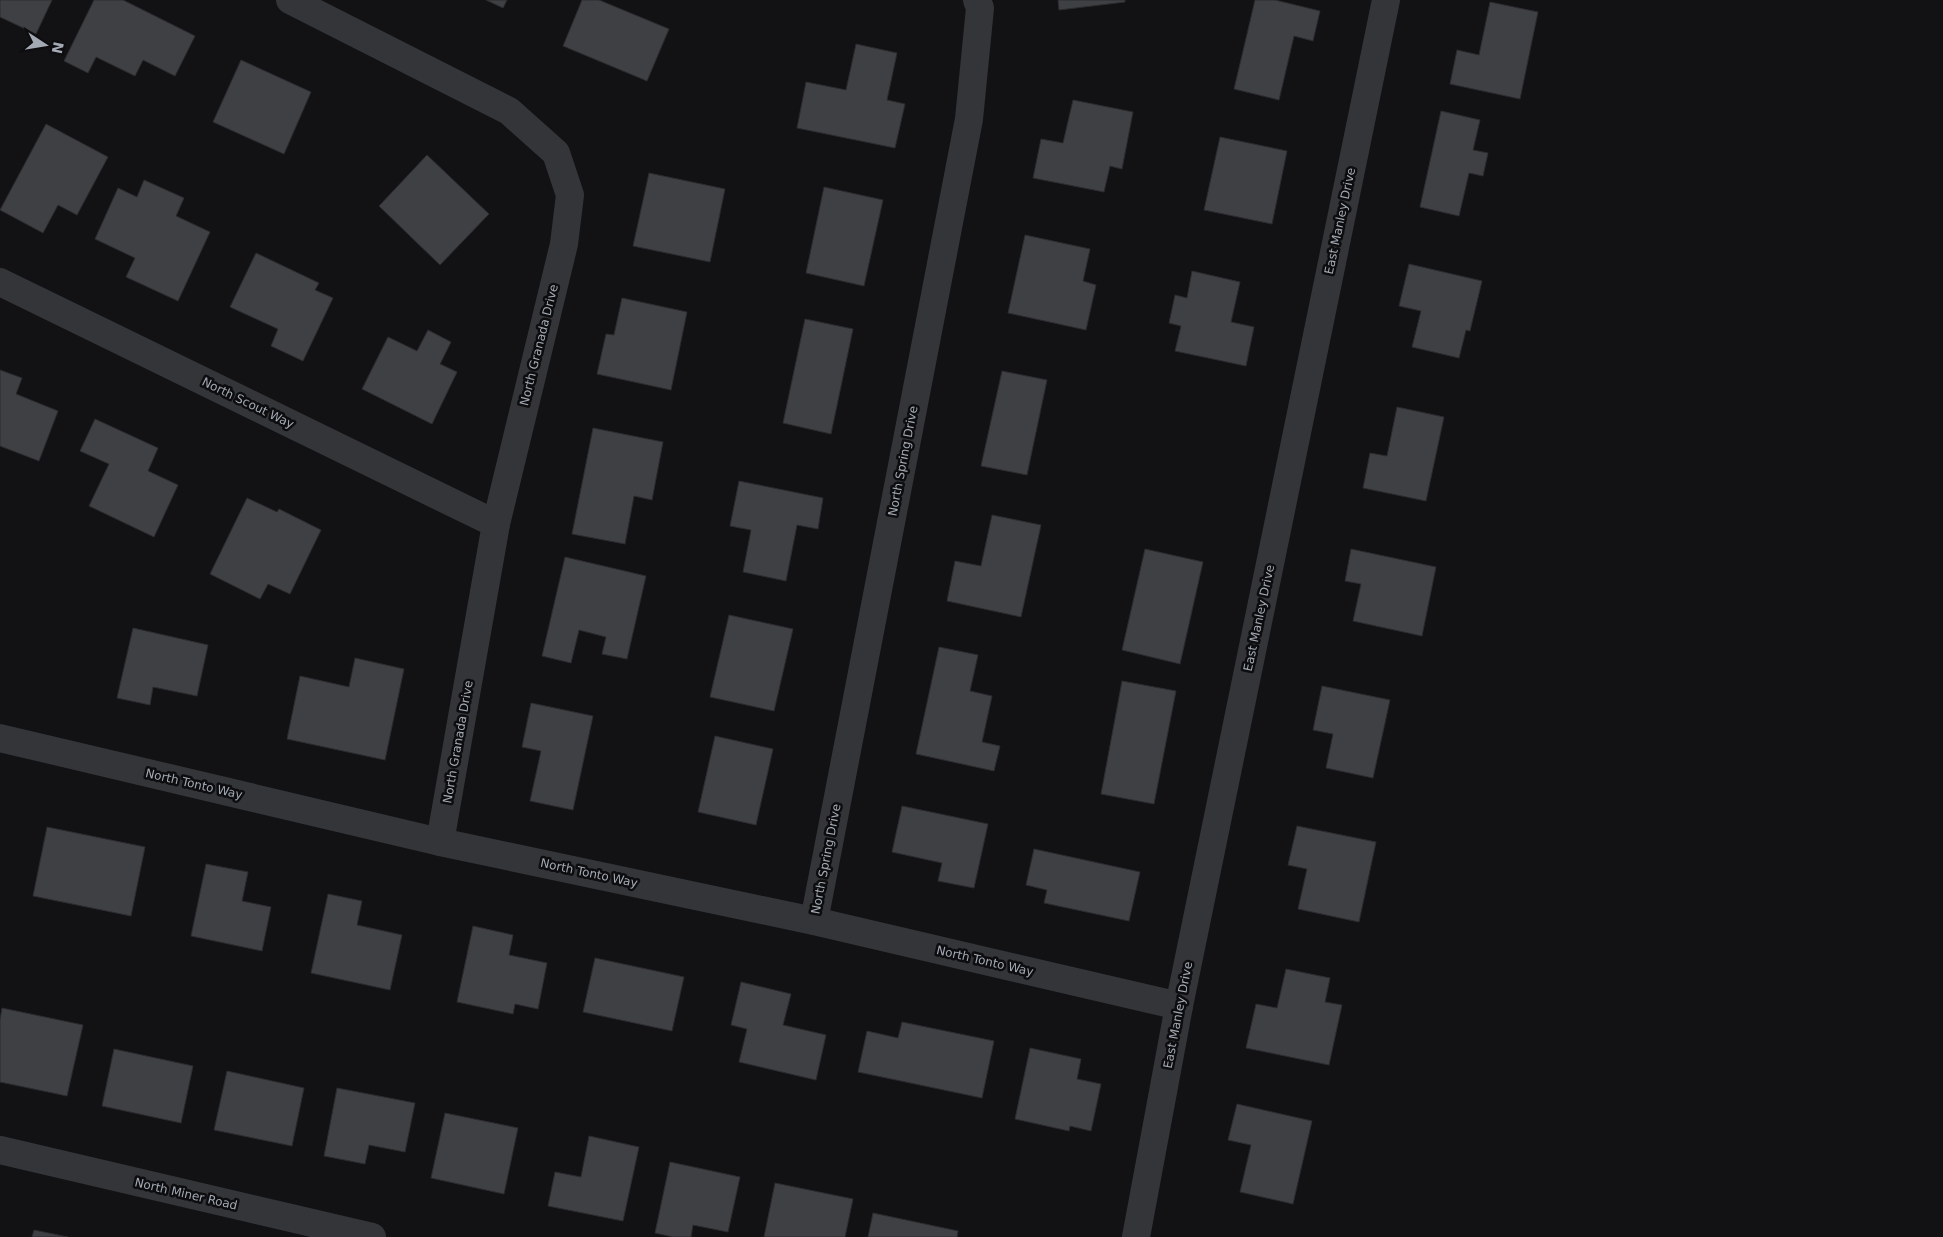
<svg xmlns="http://www.w3.org/2000/svg" width="1943" height="1237" font-family="'DejaVu Sans',sans-serif">
	<rect width="100%" height="100%" fill="#121214"/>
	<g fill="#3e4044" stroke="#2c2c30">
		<polygon points="0,0 52,0 36,34 0,17"/>
		<polygon points="94,0 123,0 195,36 175,76 143,60 135,76 96,57 88,73 64,61"/>
		<polygon points="486,0 507,0 503,8"/>
		<polygon points="582,0 599,0 669,29 647,81 563,46"/>
		<polygon points="1058,0 1125,0 1125,2 1059,10"/>
		<polygon points="1255,0 1275,0 1320,11 1313,41 1294,36 1279,100 1234,89"/>
		<polygon points="1490,2 1538,12 1520,99 1450,84 1457,50 1479,55"/>
		<polygon points="856,44 897,53 887,100 905,104 895,148 797,128 806,82 846,90"/>
		<polygon points="241,60 311,92 284,154 213,122"/>
		<polygon points="1073,100 1133,112 1122,169 1110,166 1104,192 1033,178 1041,139 1063,143"/>
		<polygon points="1441,111 1480,120 1473,150 1488,153 1483,176 1469,173 1459,216 1420,207"/>
		<polygon points="46,124 108,157 77,215 58,205 43,233 0,210"/>
		<polygon points="1220,137 1287,151 1272,224 1204,210"/>
		<polygon points="427,155 489,214 440,265 379,206"/>
		<polygon points="649,173 725,189 710,262 633,246"/>
		<polygon points="144,180 184,198 176,216 210,232 178,301 126,277 135,258 95,239 118,188 137,197"/>
		<polygon points="824,187 883,200 864,286 806,273"/>
		<polygon points="1025,235 1090,249 1083,281 1096,285 1086,330 1008,313"/>
		<polygon points="256,253 319,283 315,290 333,298 303,361 271,346 278,329 230,307"/>
		<polygon points="1409,264 1482,281 1470,331 1466,330 1459,358 1412,347 1421,311 1399,306"/>
		<polygon points="1192,271 1240,282 1231,322 1254,327 1246,366 1175,351 1181,326 1169,323 1175,295 1187,298"/>
		<polygon points="622,298 687,312 671,390 597,374 606,334 614,335"/>
		<polygon points="805,319 853,329 831,434 783,423"/>
		<polygon points="428,330 451,342 440,364 457,372 432,424 362,389 388,337 417,351"/>
		<polygon points="0,370 22,378 16,394 58,411 39,461 0,446"/>
		<polygon points="1002,371 1047,380 1027,475 981,466"/>
		<polygon points="1397,407 1444,417 1426,501 1363,488 1370,453 1387,456"/>
		<polygon points="95,419 158,448 148,471 178,485 154,537 89,506 109,464 80,451"/>
		<polygon points="593,428 663,442 652,500 634,496 625,544 572,534"/>
		<polygon points="739,481 823,498 818,529 797,525 786,581 743,572 751,530 730,526"/>
		<polygon points="247,498 277,512 279,509 321,530 290,594 268,584 260,599 210,574"/>
		<polygon points="992,515 1041,525 1021,617 947,601 955,561 981,566"/>
		<polygon points="1145,549 1203,562 1180,664 1122,650"/>
		<polygon points="1351,549 1436,567 1422,636 1353,621 1361,584 1345,581"/>
		<polygon points="565,557 646,576 627,659 602,654 606,637 579,630 571,663 542,656"/>
		<polygon points="729,615 793,629 774,711 710,697"/>
		<polygon points="133,628 208,645 197,696 153,687 150,705 117,698"/>
		<polygon points="939,647 978,655 970,691 992,696 982,742 1000,746 994,771 916,754"/>
		<polygon points="355,658 404,669 385,760 287,739 300,676 349,687"/>
		<polygon points="1122,681 1176,691 1154,804 1101,794"/>
		<polygon points="1322,686 1390,700 1373,778 1326,768 1333,734 1313,730"/>
		<polygon points="531,703 593,716 573,810 530,801 541,751 522,747"/>
		<polygon points="715,736 773,749 756,825 698,812"/>
		<polygon points="902,806 988,824 974,888 938,881 942,863 892,852"/>
		<polygon points="1297,826 1376,842 1359,922 1298,909 1307,869 1288,865"/>
		<polygon points="47,827 145,847 131,916 33,896"/>
		<polygon points="1034,849 1140,872 1129,921 1044,903 1047,890 1026,885"/>
		<polygon points="206,864 248,872 242,901 271,907 262,951 191,936"/>
		<polygon points="328,894 362,901 357,925 402,935 390,990 311,973"/>
		<polygon points="473,926 513,935 509,955 547,963 538,1009 515,1004 513,1014 457,1002"/>
		<polygon points="595,958 684,977 672,1031 583,1012"/>
		<polygon points="1286,969 1330,978 1325,1002 1342,1005 1329,1065 1246,1048 1256,1004 1277,1008"/>
		<polygon points="741,982 791,994 783,1025 826,1035 816,1080 739,1062 747,1029 731,1025"/>
		<polygon points="2,1008 83,1025 67,1096 0,1082 0,1020"/>
		<polygon points="902,1022 994,1041 982,1098 858,1072 867,1031 898,1038"/>
		<polygon points="1030,1048 1081,1059 1077,1079 1101,1084 1091,1131 1070,1126 1069,1131 1015,1119"/>
		<polygon points="114,1049 193,1066 181,1123 102,1106"/>
		<polygon points="227,1071 304,1088 292,1146 214,1130"/>
		<polygon points="337,1088 415,1103 405,1152 369,1145 365,1164 324,1156"/>
		<polygon points="1237,1104 1312,1121 1293,1204 1240,1192 1251,1145 1228,1140"/>
		<polygon points="445,1113 518,1128 504,1194 431,1178"/>
		<polygon points="589,1136 639,1147 623,1221 548,1206 555,1172 581,1177"/>
		<polygon points="670,1162 740,1177 728,1232 693,1225 691,1237 673,1237 655,1233"/>
		<polygon points="775,1183 853,1199 845,1237 764,1237"/>
		<polygon points="873,1213 958,1231 957,1237 868,1237"/>
		<polygon points="34,1230 68,1237 32,1237"/>
	</g>
	<g fill="none" stroke-linecap="round" stroke-linejoin="round">
		<g stroke="#333539" stroke-width="28">
			<polyline points="290,0 509,111 556,153 570,195 564,244 496,524 440,842"/>
			<polyline points="0,282 496,524"/>
			<polyline points="0,738 440,842 814,921 1179,1006"/>
			<polyline points="814,921 969,119 980,8 977,0"/>
			<polyline points="0,1150 372,1237"/>
			<polyline points="1136,1237 1179,1006 1386,0"/>
		</g>
	</g>
	<g text-anchor="middle" stroke-width="5" stroke-linejoin="round" paint-order="stroke">
		<g font-size="12" fill="#a3aab4" stroke="#0d0d0f">
			<text transform="translate(1340 221) rotate(-78)" y="4">East Manley Drive</text>
			<text transform="translate(539 345) rotate(-76)" y="4">North Granada Drive</text>
			<text transform="translate(248 403) rotate(26)" y="4">North Scout Way</text>
			<text transform="translate(903 461) rotate(-79)" y="4">North Spring Drive</text>
			<text transform="translate(1259 618) rotate(-78)" y="4">East Manley Drive</text>
			<text transform="translate(458 742) rotate(-80)" y="4">North Granada Drive</text>
			<text transform="translate(194 784) rotate(13)" y="4">North Tonto Way</text>
			<text transform="translate(826 859) rotate(-79)" y="4">North Spring Drive</text>
			<text transform="translate(589 873) rotate(12)" y="4">North Tonto Way</text>
			<text transform="translate(985 961) rotate(13)" y="4">North Tonto Way</text>
			<text transform="translate(1178 1015) rotate(-79)" y="4">East Manley Drive</text>
			<text transform="translate(186 1194) rotate(13)" y="4">North Miner Road</text>
		</g>
	</g>
	<g transform="translate(45 45) rotate(102)" stroke="#0d0d0f" stroke-width="4" paint-order="stroke">
	<path d="M0-4L9 19L0 12L-9 19Z" fill="#a3aab4"/>
	<text y="-8" font-size="14" font-weight="bold" text-anchor="middle" fill="#a3aab4">N</text>
	</g>
</svg>
